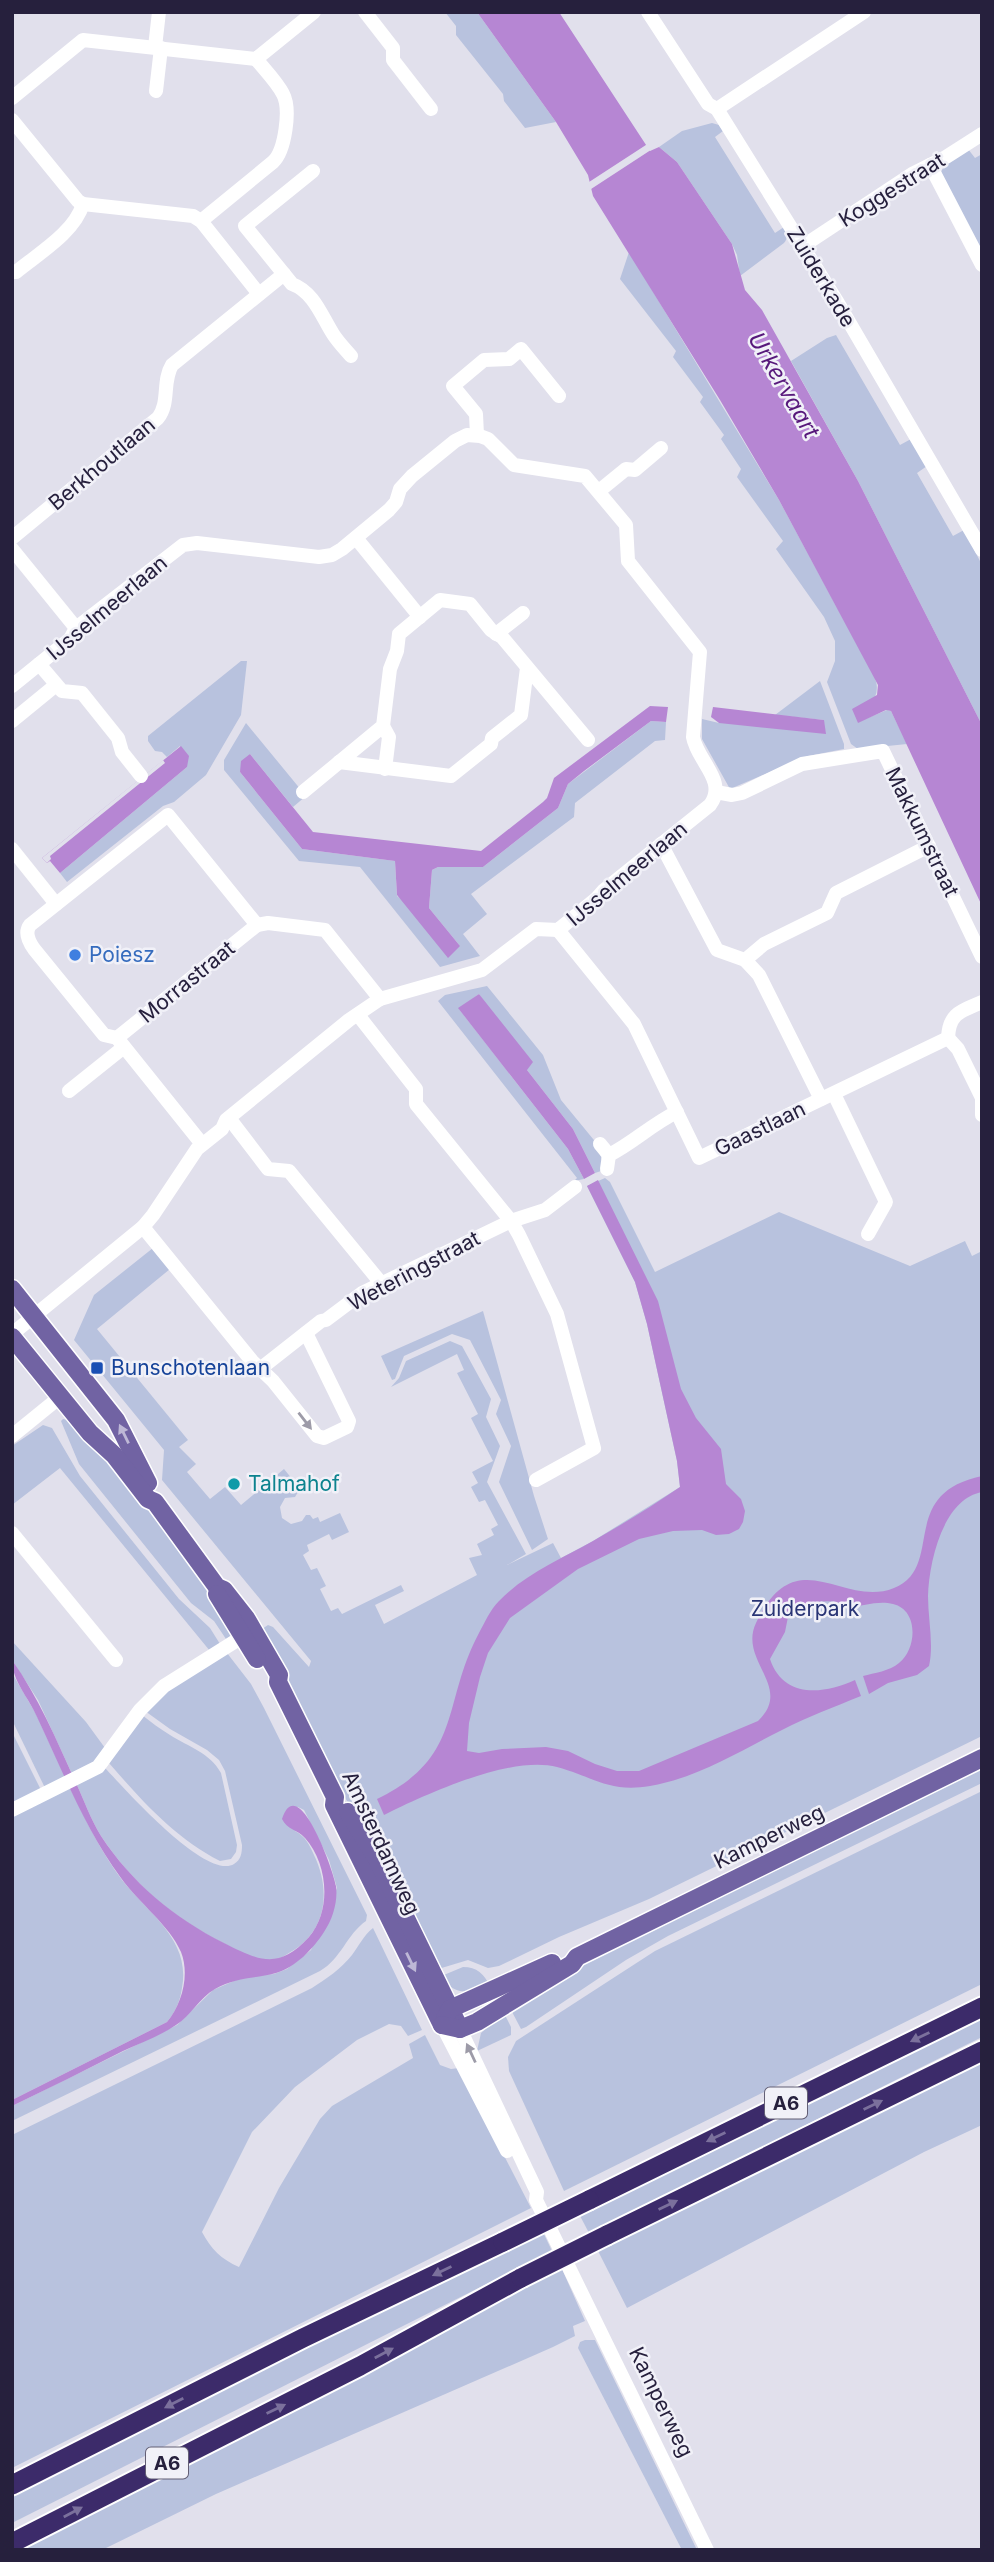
<svg xmlns="http://www.w3.org/2000/svg" width="994" height="2562" font-family="Inter,sans-serif">
	<rect width="100%" height="100%" fill="#e1e0ec"/>
	<g fill="#b8c2de">
		<polygon points="445,12 477,12 556,122 525,128 504,101 503,94 456,35 456,26"/>
		<path d="M712,123L719,125L723,131L715,137L775,233L784,227C788,233 788,238 784,243L740,276L737,255L732,244L677,162L659,147L682,131Z"/>
		<polygon points="968,149 975,158 982,154 982,253 941,172 944,166"/>
		<path d="M629,252L779,500L874,676C883,695 869,707 858,722L887,710L891,711L907,744L858,749L851,744L827,682L835,661V641L824,617L776,549L783,541L737,477L741,469L721,439L724,435L700,402L703,397L673,357L676,351L620,279Z"/>
		<polygon points="836,335 900,445 911,439 927,466 917,473 953,536 964,530 982,565 982,725 858,481 791,361 827,338"/>
		<polygon points="241,661 247,661 241,715 206,775 174,802 163,806 67,882 60,873 187,767 180,746 167,757 162,752 155,751 148,741 148,736"/>
		<polygon points="820,681 844,744 844,749 808,756 730,789 702,739 702,719 719,723 824,720 775,715"/>
		<polygon points="651,721 666,722 665,740 655,741 575,803 574,817 471,894 487,914 463,934 480,956 440,967 360,867 299,861 224,770 224,760 246,723 306,796 293,807 250,754 240,772 302,849 395,861 397,896 460,946 429,908 432,870 438,867 483,867 558,808 568,784"/>
		<polygon points="487,986 543,1055 561,1100 598,1145 603,1165 601,1171 595,1173 573,1129 527,1070 479,994 459,1009 568,1149 584,1179 574,1181 577,1178 438,1001 445,995"/>
		<polygon points="605,1178 610,1182 655,1272 779,1212 910,1266 965,1241 972,1256 982,1251 982,1736 649,1899 559,1937 499,1966 488,1968 468,1960 435,1970 371,1840 344,1796 259,1631 268,1625 273,1627 309,1667 311,1661 162,1480 164,1450 74,1340 94,1295 153,1248 170,1269 97,1329 188,1440 179,1447 196,1464 187,1472 210,1499 225,1487 241,1505 284,1469 297,1485 294,1488 298,1492 295,1497 285,1498 280,1507 282,1518 291,1524 302,1521 306,1515 310,1515 313,1519 318,1517 320,1522 340,1513 349,1532 332,1540 329,1534 307,1545 309,1551 303,1555 311,1570 317,1568 326,1586 320,1589 331,1611 338,1608 342,1614 401,1585 404,1591 375,1605 384,1624 477,1575 469,1558 482,1555 477,1544 494,1535 491,1529 498,1525 485,1500 479,1502 471,1487 478,1483 472,1472 493,1461 471,1418 478,1414 457,1373 464,1370 457,1354 391,1387 399,1378 406,1361 450,1341 462,1346 491,1399 486,1417 500,1446 487,1482 526,1554 507,1565 553,1543 561,1558 593,1541 680,1487 677,1461 647,1324 635,1282 587,1186"/>
		<polygon points="483,1311 534,1496 548,1539 532,1550 499,1482 511,1446 496,1414 501,1400 470,1340 452,1334 404,1356 395,1379 392,1380 381,1356"/>
		<polygon points="63,1419 72,1421 123,1472 212,1593 232,1635 226,1639 214,1621 191,1603 79,1464 61,1421"/>
		<polygon points="43,1425 52,1428 80,1476 179,1599 210,1628 220,1644 210,1651 60,1468 12,1505 12,1446"/>
		<polygon points="12,1641 86,1722 105,1748 102,1756 73,1776 38,1700 12,1660"/>
		<path d="M227,1653L251,1684L264,1708L367,1915L366,1921C347,1934 341,1959 320,1971L12,2121V2106L177,2025L213,1990L243,1977L274,1974L287,1969L311,1950L337,1888L329,1860L304,1810L298,1807L289,1808L295,1831C306,1837 309,1844 314,1855C330,1888 328,1928 294,1950C287,1954 279,1960 270,1961C253,1961 239,1951 225,1944C173,1918 134,1885 101,1836C91,1820 84,1800 76,1783L105,1768C124,1788 206,1881 234,1864C241,1860 242,1853 242,1845L225,1771L219,1760L207,1750L170,1729L145,1711L165,1692Z"/>
		<polygon points="12,1673 36,1714 66,1779 46,1790 12,1720"/>
		<path d="M142,1715C151,1722 160,1729 170,1735C189,1747 210,1753 221,1773L237,1845L236,1852L231,1859L220,1861C175,1838 142,1801 109,1763Z"/>
		<polygon points="12,1732 42,1792 12,1806"/>
		<polygon points="982,1766 982,1783 668,1936 626,1960 526,2027 521,2029 510,2008 580,1964"/>
		<path d="M69,1786C85,1818 100,1851 122,1880C149,1914 191,1940 182,1988C180,2002 175,2012 167,2022L12,2100V1813Z"/>
		<polygon points="982,1791 982,1984 564,2191 509,2071 508,2057 516,2041 655,1951"/>
		<path d="M373,1928L422,2030L408,2036L401,2026L389,2024L357,2040L295,2087L252,2132L202,2232C211,2249 221,2259 239,2267L279,2188L320,2119L332,2106L413,2058L409,2044L425,2035L440,2065L451,2069L459,2068L531,2208L12,2468V2135L312,1988C326,1979 341,1969 352,1955C359,1946 363,1936 373,1928Z"/>
		<path d="M463,1967C477,1967 484,1974 490,1986C466,1993 458,1996 439,1977Z"/>
		<polygon points="982,2011 982,2037 589,2233 578,2212"/>
		<polygon points="504,2013 511,2027 511,2035 477,2051 481,2033"/>
		<polygon points="982,2059 982,2125 924,2152 627,2308 598,2251"/>
		<polygon points="542,2230 552,2251 12,2523 12,2495"/>
		<polygon points="562,2269 585,2321 573,2326 575,2336 553,2347 216,2494 102,2550 12,2550 406,2347"/>
		<polygon points="585,2340 595,2340 697,2550 682,2550 578,2348 580,2342"/>
	</g>
	<g fill="#b686d3">
		<polygon points="477,12 559,12 650,151 659,147 677,162 732,244 745,290 762,310 858,481 982,725 982,906 891,711 886,710 858,723 852,709 877,695 878,685 779,500 720,400 593,196 588,175 556,122"/>
		<polygon points="650,706 668,707 666,722 651,721 584,771 568,784 558,808 483,867 438,867 432,870 429,908 460,946 448,958 397,895 395,861 302,849 240,772 241,761 250,754 313,832 481,851 543,802 547,798 554,778"/>
		<polygon points="713,707 824,720 826,734 719,723 711,717"/>
		<polygon points="181,746 189,756 187,767 60,873 50,861 47,863 42,858"/>
		<polygon points="479,994 533,1062 527,1070 573,1129 595,1173 584,1179 568,1149 458,1008"/>
		<path d="M598,1180L658,1301L681,1389L696,1418L721,1449L726,1484L741,1499L745,1511L743,1522L739,1529L729,1534L716,1535L702,1530L673,1531L639,1539L578,1569L510,1618L488,1653L480,1677L469,1723L467,1751L479,1753L502,1749L546,1747L568,1751L595,1764L617,1771H639L758,1721C794,1687 738,1661 756,1623C796,1538 843,1609 894,1588C946,1567 896,1494 982,1476V1492C943,1499 929,1562 928,1596C928,1619 934,1644 929,1666L917,1675L888,1683L869,1694L863,1676C874,1673 890,1671 899,1663C917,1649 919,1610 893,1604C879,1600 863,1606 849,1607C831,1596 803,1602 788,1617L785,1632L770,1659C783,1698 822,1695 855,1680L861,1696C834,1707 807,1717 782,1730C740,1751 697,1778 650,1786C609,1793 594,1777 557,1767C511,1755 426,1794 384,1815L377,1799C464,1757 441,1704 479,1633C485,1622 490,1610 499,1601C525,1574 561,1559 593,1541C623,1524 652,1506 680,1487L677,1461L647,1324L635,1282L587,1186Z"/>
		<path d="M12,1660C39,1698 57,1741 76,1783C84,1800 91,1820 101,1836C132,1883 174,1918 224,1943C259,1961 279,1970 309,1937C332,1910 328,1864 305,1838C297,1829 287,1830 282,1819C298,1770 334,1872 336,1886C338,1901 333,1919 324,1932C313,1949 296,1967 276,1973C254,1979 236,1977 215,1989C199,1998 191,2016 176,2025C160,2036 140,2043 123,2051C86,2070 49,2088 12,2106V2100L167,2022C182,2004 190,1975 181,1952C170,1926 138,1902 121,1878C85,1829 63,1772 37,1717C29,1698 12,1681 12,1660Z"/>
	</g>
	<g fill="#e1e0ec">
		<polygon points="649,143 651,147 660,144 588,191 586,184"/>
		<polygon points="163,760 165,763 50,856 51,859 47,863 42,858"/>
	</g>
	<g fill="none" stroke-linecap="round" stroke-linejoin="round">
		<defs>
			<g id="major">
				<polyline points="12,1289 116,1420 148,1483"/>
				<polyline points="12,1337 90,1433 114,1455 148,1499 155,1502 217,1587 224,1590 246,1618 279,1675 278,1682 335,1797 334,1805 442,2025"/>
				<polyline points="217,1594 257,1659"/>
				<polyline points="348,1812 377,1859 460,2029"/>
				<polyline points="445,2018 450,2009 552,1963"/>
				<polyline points="442,2025 460,2029 477,2022 572,1964 577,1957 982,1758"/>
			</g>
			<g id="highway">
				<polyline points="589,2200 982,2007"/>
				<polyline points="607,2235 982,2051"/>
				<polyline points="12,2485 303,2338 503,2242"/>
				<polyline points="12,2543 360,2366 521,2278"/>
			</g>
		</defs>
		<use href="#major" stroke="#fff" stroke-width="21"/>
		<use href="#highway" stroke="#fff" stroke-width="23"/>
		<g stroke="#fff" stroke-width="14">
			<polyline points="365,12 393,48 393,60 431,109"/>
			<polyline points="648,12 708,104 717,109 838,303 982,550"/>
			<polyline points="155,47 159,12"/>
			<polyline points="156,91 161,48"/>
			<polyline points="12,98 83,40 256,59 314,12"/>
			<polyline points="717,109 864,12"/>
			<polyline points="12,120 78,201 83,204 193,216 201,221 259,294"/>
			<polyline points="930,165 982,265"/>
			<path d="M313,171L245,226L292,284C314,292 322,317 333,334C338,342 345,349 351,356"/>
			<path d="M201,221L273,162C285,151 291,109 283,94C277,82 265,70 256,59"/>
			<polyline points="803,246 912,174 946,157 982,134"/>
			<path d="M12,272H16C39,253 74,233 83,204"/>
			<polyline points="477,435 476,414 453,386 484,360 509,359 521,349 559,396"/>
			<polyline points="599,491 626,469 635,470 661,448"/>
			<path d="M12,538L158,418C170,403 162,381 172,365L284,274"/>
			<polyline points="356,538 420,617"/>
			<polyline points="12,549 76,628"/>
			<polyline points="496,634 523,613"/>
			<polyline points="39,664 62,691 82,693 118,738 122,752 141,776"/>
			<path d="M12,686L70,639L76,628L183,545L197,543L319,557L332,555L342,549L389,510L396,502L400,489L412,476L455,441L467,435L480,436L488,439L514,465L585,476L626,525L628,561L700,652L693,737C697,761 728,781 710,805L603,891L596,899L558,930L536,929L482,970L380,999L349,1020L226,1120L222,1129L197,1149L153,1215L143,1227L12,1334"/>
			<polyline points="12,721 56,685"/>
			<polyline points="383,726 389,737 385,769"/>
			<polyline points="339,762 451,776 491,744 492,738 521,715 527,668"/>
			<polyline points="303,792 383,726 390,669 397,651 399,634 440,600 470,604 491,630 502,637 588,740"/>
			<polyline points="716,792 732,795 742,793 802,764 883,751 982,957"/>
			<polyline points="661,844 717,950 745,960 759,975 821,1099"/>
			<polyline points="12,849 56,904"/>
			<polyline points="558,930 634,1024 699,1158 948,1038"/>
			<polyline points="745,960 764,944 827,913 836,893 929,846"/>
			<polyline points="358,1015 416,1089 416,1104 511,1221 519,1235 557,1314 594,1448 536,1480"/>
			<polyline points="117,1038 257,925"/>
			<polyline points="948,1038 958,1049 982,1098 982,1115"/>
			<path d="M948,1038C949,1013 961,1011 982,1002"/>
			<polyline points="69,1091 124,1047"/>
			<polyline points="834,1094 886,1202 868,1234"/>
			<polyline points="229,1118 268,1169 289,1171 381,1283"/>
			<path d="M202,1144L117,1038L104,1035L34,949C29,942 24,933 30,925L168,815L257,925L268,923L325,930L380,999"/>
			<polyline points="600,1144 609,1155 607,1169"/>
			<path d="M609,1155C633,1143 652,1124 677,1112"/>
			<polyline points="143,1227 252,1361 273,1381 317,1436 324,1438 347,1427 349,1421 306,1333"/>
			<polyline points="260,1369 321,1321 326,1320 362,1293 511,1221 545,1210 575,1187"/>
			<polyline points="12,1436 60,1397"/>
			<polyline points="12,1533 116,1660"/>
			<polyline points="12,1810 98,1767 140,1710 164,1686 250,1632"/>
			<polyline points="442,2025 507,2151"/>
			<polyline points="460,2029 537,2192 536,2200 707,2550"/>
		</g>
		<use href="#major" stroke="#7163a3" stroke-width="18"/>
		<use href="#highway" stroke="#3c2b6a" stroke-width="19"/>
		<defs>
			<g id="highway-bridge">
				<polyline points="503,2242 589,2200"/>
				<polyline points="521,2278 607,2235"/>
			</g>
		</defs>
		<use href="#highway-bridge" stroke="#fff" stroke-width="23" stroke-linecap="butt"/>
		<use href="#highway-bridge" stroke="#3c2b6a" stroke-width="19"/>
	</g>
	<defs><path id="oneway-solid" d="M-6-.8H1V-3.2L6.5 0L1 3.2V.8H-6Z" transform="scale(1.75)"/></defs>
	<g fill="#9d9ba8">
		<use href="#oneway-solid" transform="translate(305 1421) rotate(52)"/>
		<use href="#oneway-solid" transform="translate(471 2053) rotate(-115)"/>
	</g>
	<g fill="#beb8d6">
		<use href="#oneway-solid" transform="translate(124 1434) rotate(-116)"/>
		<use href="#oneway-solid" transform="translate(411 1962) rotate(64)"/>
	</g>
	<g fill="#7b709c">
		<use href="#oneway-solid" transform="translate(920 2037) rotate(154)"/>
		<use href="#oneway-solid" transform="translate(873 2105) rotate(-26)"/>
		<use href="#oneway-solid" transform="translate(716 2137) rotate(154)"/>
		<use href="#oneway-solid" transform="translate(668 2205) rotate(-26)"/>
		<use href="#oneway-solid" transform="translate(442 2271) rotate(154)"/>
		<use href="#oneway-solid" transform="translate(384 2353) rotate(-28)"/>
		<use href="#oneway-solid" transform="translate(174 2403) rotate(153)"/>
		<use href="#oneway-solid" transform="translate(276 2409) rotate(-26)"/>
		<use href="#oneway-solid" transform="translate(73 2512) rotate(-28)"/>
	</g>
	<circle fill="#3f7fe0" stroke="#f1f1f8" stroke-width="2.5" cx="75" cy="955" r="7"/>
	<rect fill="#1a4fb4" stroke="#f1f1f8" stroke-width="2.5" x="90" y="1361" width="14" height="14" rx="3.5"/>
	<circle fill="#0f9aa8" stroke="#f1f1f8" stroke-width="2.5" cx="234" cy="1484" r="7"/>
	<g text-anchor="middle" stroke-width="5" stroke-linejoin="round" paint-order="stroke">
		<g fill="#f1f1f8" stroke="#635f75" stroke-width="2">
			<rect x="765" y="2087.5" width="42" height="31" rx="5"/>
			<rect x="146" y="2447.5" width="42" height="31" rx="5"/>
		</g>
		<g font-size="19" font-weight="bold" fill="#26203d">
			<text x="786" y="2110">A6</text>
			<text x="167" y="2470">A6</text>
		</g>
		<g font-size="21" fill="#26203d" stroke="#f1f1f8">
			<text transform="translate(892 190) rotate(-32)" y="7">Koggestraat</text>
			<text transform="translate(821 277) rotate(59)" y="7">Zuiderkade</text>
			<text transform="translate(102 464) rotate(-40)" y="7">Berkhoutlaan</text>
			<text transform="translate(107 608) rotate(-40)" y="7">IJsselmeerlaan</text>
			<text transform="translate(922 832) rotate(64)" y="7">Makkumstraat</text>
			<text transform="translate(627 874) rotate(-40)" y="7">IJsselmeerlaan</text>
			<text transform="translate(187 982) rotate(-39)" y="7">Morrastraat</text>
			<text transform="translate(760 1129) rotate(-26)" y="7">Gaastlaan</text>
			<text transform="translate(414 1271) rotate(-28)" y="7">Weteringstraat</text>
			<text transform="translate(769 1837) rotate(-26)" y="7">Kamperweg</text>
			<text transform="translate(381 1843) rotate(65)" y="7">Amsterdamweg</text>
			<text transform="translate(661 2402) rotate(64)" y="7">Kamperweg</text>
		</g>
		<g font-size="21" fill="#366cbe" stroke="#f1f1f8" text-anchor="start">
			<text x="89" y="962">Poiesz</text>
		</g>
		<g font-size="21" fill="#164399" stroke="#f1f1f8" text-anchor="start">
			<text x="111" y="1375">Bunschotenlaan</text>
		</g>
		<g font-size="21" fill="#0d838f" stroke="#f1f1f8" text-anchor="start">
			<text x="248" y="1491">Talmahof</text>
		</g>
		<g font-size="21" fill="#293475" stroke="#f1f1f8">
			<text x="805" y="1616">Zuiderpark</text>
		</g>
		<g font-size="23" font-style="italic" fill="#57187b" stroke="#f1f1f8">
			<text transform="translate(784 385) rotate(60)" y="8">Urkervaart</text>
		</g>
	</g>
	<rect width="994" height="2562" fill="none" stroke="#26203d" stroke-width="28"/>
</svg>
